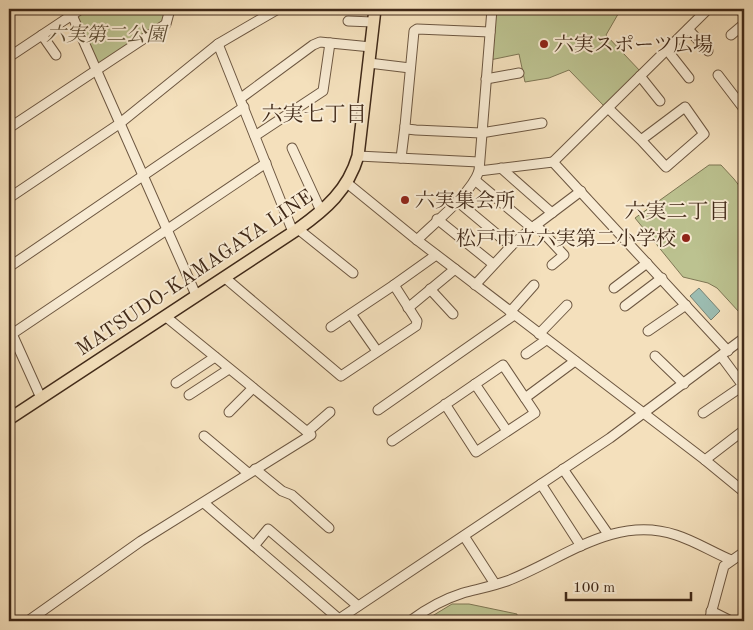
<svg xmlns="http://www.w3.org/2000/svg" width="753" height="630" font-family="'Old Standard TT','Noto Serif JP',serif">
	<rect width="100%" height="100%" fill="#f4e0bc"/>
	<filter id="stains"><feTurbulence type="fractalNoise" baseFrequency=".004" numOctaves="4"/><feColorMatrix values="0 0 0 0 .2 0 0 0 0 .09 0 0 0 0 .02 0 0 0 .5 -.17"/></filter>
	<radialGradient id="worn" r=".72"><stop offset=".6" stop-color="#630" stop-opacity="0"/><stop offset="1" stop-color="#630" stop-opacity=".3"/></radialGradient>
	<g fill="#bcc290" stroke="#7e7654">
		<polygon points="81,9 170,9 166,24 96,70 72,15"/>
		<polygon points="496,9 621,9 606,35 641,72 605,107 569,70 549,78 525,82 519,54 490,60"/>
		<polygon points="709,165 721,165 734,179 744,192 744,310 739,312 717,288 708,283 683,277 635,218"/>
		<polygon points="452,604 469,604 517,614 517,621 424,621"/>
	</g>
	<polygon fill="#9cbdb2" stroke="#778274" points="699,288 720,311 711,320 690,296"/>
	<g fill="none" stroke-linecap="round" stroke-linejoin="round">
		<defs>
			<g id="minor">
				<polyline points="708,9 553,162 728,351"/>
				<polyline points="739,9 744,14"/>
				<polyline points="72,15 196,295"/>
				<polyline points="348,21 373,22"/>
				<polyline points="688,29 708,51"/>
				<polyline points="490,32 417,29 414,31 405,126 407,129 416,130 481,133 542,123"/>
				<polyline points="42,35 56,55"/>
				<polyline points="731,35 744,24"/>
				<polyline points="218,44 293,232"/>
				<polyline points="667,50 689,78"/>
				<polyline points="9,57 81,9"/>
				<polyline points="369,63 410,68"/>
				<polyline points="718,75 744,109"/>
				<polyline points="640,76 660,101"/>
				<polyline points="486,79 519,73"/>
				<polyline points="241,98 313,45 320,42 371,47"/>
				<polyline points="608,108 641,140 685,107 704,134 666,167 641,140"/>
				<polyline points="9,128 166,24 170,9"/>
				<polyline points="255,136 323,91 330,43"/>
				<polyline points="292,148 321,211"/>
				<polyline points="358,156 479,162"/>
				<polyline points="401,158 405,126"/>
				<polyline points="501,168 552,213"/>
				<polyline points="479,171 553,162"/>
				<polyline points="476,181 532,228 581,191"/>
				<polyline points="347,183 417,240 705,460 744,492"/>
				<polyline points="9,198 119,124 218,44 278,9"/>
				<polyline points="457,201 511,246"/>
				<polyline points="437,219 493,264"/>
				<polyline points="536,225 564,255 552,265"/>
				<polyline points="298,229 353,273"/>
				<path d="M417,240C435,222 471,194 479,171L492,9"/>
				<polyline points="9,267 244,107"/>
				<polyline points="224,277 341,376 416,326 417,321 394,285 331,327"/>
				<polyline points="394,285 436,255"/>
				<polyline points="475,285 513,244 532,228"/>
				<polyline points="614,288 647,263"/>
				<polyline points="430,289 453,314"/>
				<polyline points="625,306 662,278"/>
				<polyline points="408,308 455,269"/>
				<polyline points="510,312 534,285"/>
				<polyline points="351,314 377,351"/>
				<polyline points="9,327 41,398"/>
				<polyline points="648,331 686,305"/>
				<polyline points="12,334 266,163"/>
				<polyline points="539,334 567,305"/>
				<polyline points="526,354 546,340"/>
				<polyline points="655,356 684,384"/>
				<polyline points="721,356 744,387"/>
				<polyline points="176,383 215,357"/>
				<polyline points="475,384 507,431"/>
				<polyline points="189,395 229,369"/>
				<polyline points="525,398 575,361"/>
				<polyline points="378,410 514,315"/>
				<polyline points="229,412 253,388"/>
				<polyline points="703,413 744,385"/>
				<polyline points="307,432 330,412"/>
				<polyline points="204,436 248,473"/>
				<path d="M392,441C429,416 466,390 503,365L535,413L476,452L445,404"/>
				<polyline points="705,460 744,430"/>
				<polyline points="255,469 282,491 292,495 329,528"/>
				<polyline points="563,469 608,534"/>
				<polyline points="541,484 581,546"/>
				<polyline points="204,503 339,619"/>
				<polyline points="464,536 495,584"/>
				<polyline points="254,546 268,529 358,606"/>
				<polyline points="711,611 731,621"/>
				<polyline points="28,621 141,541 311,435 165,316"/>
				<polyline points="336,621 610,438 744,338"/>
				<path d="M410,621C426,609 444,599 463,593C478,589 493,586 507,581C562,560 614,514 676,535C695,541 712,552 731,560"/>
				<polyline points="709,621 724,566 744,552"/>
			</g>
			<path id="major" d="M9,419L298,229C326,209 348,190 358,156L375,9"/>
		</defs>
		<use href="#minor" stroke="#6d5741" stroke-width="11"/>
		<use href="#major" stroke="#402918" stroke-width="14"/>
		<use href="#minor" stroke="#f8ebd3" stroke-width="9"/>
		<use href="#major" stroke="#f4e0bc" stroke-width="11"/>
	</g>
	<g fill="#8f2418" stroke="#f8ebd3" stroke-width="2">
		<circle cx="544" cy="44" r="5"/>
		<circle cx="405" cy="200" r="5"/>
		<circle cx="686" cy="238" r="5"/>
	</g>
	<g text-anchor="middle" stroke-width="4" stroke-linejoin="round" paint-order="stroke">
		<g font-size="20" font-style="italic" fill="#5f4f36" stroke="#f8ebd3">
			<text x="106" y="41">六実第二公園</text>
		</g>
		<g font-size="20" fill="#402918" stroke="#f8ebd3" text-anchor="start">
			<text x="554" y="51">六実スポーツ広場</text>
			<text x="415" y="207">六実集会所</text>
			<text x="676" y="245" text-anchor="end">松戸市立六実第二小学校</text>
		</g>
		<g font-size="20" fill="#402918" stroke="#f8ebd3">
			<text transform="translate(194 272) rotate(-34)" y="7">MATSUDO-KAMAGAYA LINE</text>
		</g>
		<g font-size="21" fill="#402918" stroke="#f8ebd3">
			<text x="314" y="121">六実七丁目</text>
			<text x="677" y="218">六実二丁目</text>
		</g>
	</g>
	<rect width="753" height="630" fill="none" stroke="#f4e0bc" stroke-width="30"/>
	<rect x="10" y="10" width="733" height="610" fill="none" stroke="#402918" stroke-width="2.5"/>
	<rect x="15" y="15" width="723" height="600" fill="none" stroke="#402918"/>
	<path d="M566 592v8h125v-8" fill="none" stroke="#402918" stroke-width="2.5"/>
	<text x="573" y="592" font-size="15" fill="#402918" stroke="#f8ebd3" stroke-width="4" paint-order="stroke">100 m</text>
	<rect width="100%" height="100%" filter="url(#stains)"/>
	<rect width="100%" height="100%" fill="url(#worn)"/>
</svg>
